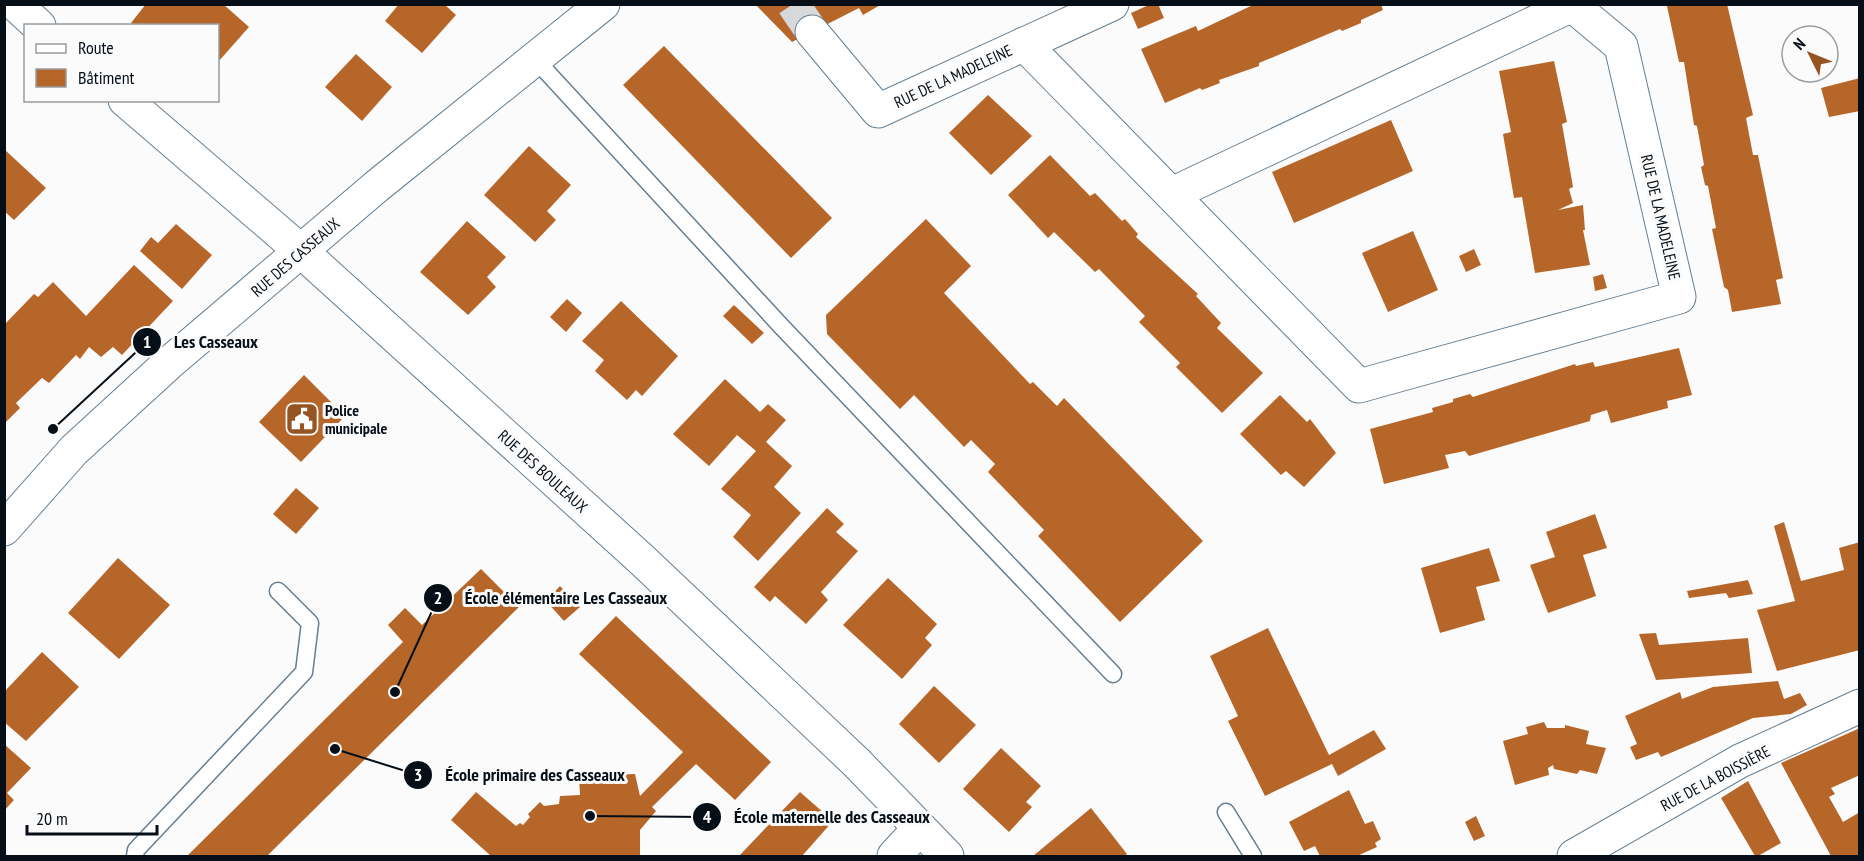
<svg xmlns="http://www.w3.org/2000/svg" width="1864" height="861" font-family="'PT Sans Narrow',sans-serif">
	<rect width="100%" height="100%" fill="#fbfbfb"/>
	<g fill="#b76629">
		<polygon points="146,4 223,4 249,27 218,62 218,26 134,26 131,23"/>
		<polygon points="399,4 444,4 456,15 422,53 385,21"/>
		<polygon points="755,4 882,4 863,15 859,8 792,42"/>
		<polygon points="1151,4 1158,4 1164,18 1138,29 1131,13"/>
		<polygon points="1255,4 1381,4 1383,10 1361,20 1361,23 1342,31 1340,29 1259,63 1259,66 1219,80 1220,83 1202,90 1200,88 1165,103 1141,49 1196,26 1198,31"/>
		<polygon points="1673,4 1727,4 1753,115 1746,118 1753,155 1758,155 1783,278 1776,280 1781,304 1732,312 1728,290 1724,287 1712,229 1716,228 1708,186 1705,185 1701,167 1704,165 1697,126 1694,125 1684,62 1679,62 1667,6"/>
		<polygon points="664,46 832,218 791,258 623,85"/>
		<polygon points="356,54 392,87 362,121 325,87"/>
		<polygon points="1554,61 1567,122 1562,124 1573,187 1569,189 1573,203 1558,210 1583,205 1585,230 1583,230 1590,265 1535,273 1522,197 1514,198 1503,134 1511,132 1499,71"/>
		<polygon points="1860,78 1860,111 1829,117 1821,88"/>
		<polygon points="988,95 1032,136 991,175 949,133"/>
		<polygon points="1391,120 1413,171 1294,223 1272,172"/>
		<polygon points="529,146 571,185 547,211 556,220 535,242 484,195"/>
		<polygon points="4,149 46,188 14,220 4,211"/>
		<polygon points="1050,155 1090,196 1095,193 1122,221 1125,219 1138,234 1136,237 1198,294 1196,296 1221,323 1217,328 1263,373 1222,413 1176,367 1180,363 1139,322 1145,316 1099,269 1095,272 1054,232 1048,238 1008,195"/>
		<polygon points="926,219 971,266 944,293 1030,384 1033,382 1057,406 1064,398 1203,541 1120,622 1038,536 1044,530 988,472 995,464 971,440 964,447 914,395 900,409 827,334 826,315"/>
		<polygon points="467,221 506,257 487,277 496,287 468,315 420,272"/>
		<polygon points="176,224 212,255 182,289 140,251 151,237 158,243"/>
		<polygon points="1413,231 1438,290 1388,312 1362,253"/>
		<polygon points="1474,249 1481,265 1466,272 1459,256"/>
		<polygon points="134,265 173,301 122,355 113,347 101,357 89,347 80,359 76,355 49,383 42,378 16,403 20,408 4,424 4,325 34,294 38,297 53,282 86,316"/>
		<polygon points="1603,274 1607,288 1595,291 1593,277"/>
		<polygon points="567,299 582,313 566,332 550,317"/>
		<polygon points="621,301 678,356 642,396 636,390 627,400 595,371 604,360 582,341"/>
		<polygon points="734,305 764,333 752,344 723,316"/>
		<polygon points="1679,348 1692,395 1667,401 1668,408 1611,423 1607,410 1591,415 1590,421 1469,456 1465,451 1445,455 1449,468 1384,484 1370,429 1433,412 1432,408 1453,402 1453,399 1470,394 1473,397 1575,364 1576,366 1593,362 1595,367"/>
		<polygon points="304,375 345,416 301,462 259,422"/>
		<polygon points="725,379 760,412 768,404 786,420 766,442 792,466 774,487 801,513 758,561 733,537 751,515 721,489 756,451 737,435 709,466 673,434"/>
		<polygon points="1280,395 1307,422 1310,419 1336,453 1304,487 1286,471 1281,475 1240,434"/>
		<polygon points="296,488 319,508 296,534 273,514"/>
		<polygon points="827,508 844,524 836,532 858,551 821,592 828,600 806,624 775,596 770,602 754,587"/>
		<polygon points="1595,514 1607,548 1583,555 1596,596 1548,613 1530,565 1555,557 1546,532"/>
		<polygon points="1784,522 1801,581 1844,570 1839,548 1860,542 1860,650 1777,671 1757,610 1795,601 1774,526"/>
		<polygon points="1489,548 1500,581 1476,587 1485,620 1440,633 1421,568"/>
		<polygon points="118,558 170,605 119,659 68,613"/>
		<polygon points="481,569 519,607 267,856 187,856 403,642 388,625 405,608 422,625"/>
		<polygon points="888,578 937,624 925,638 932,645 902,679 843,625"/>
		<polygon points="1748,580 1753,594 1729,598 1726,593 1689,598 1687,591"/>
		<polygon points="560,586 580,607 564,621 546,601"/>
		<polygon points="616,616 771,762 735,800 696,764 652,807 656,811 640,830 640,856 491,856 451,820 476,792 516,826 520,823 523,825 530,817 528,814 540,802 544,806 559,804 560,796 580,795 579,776 635,774 640,796 683,752 579,654"/>
		<polygon points="1268,628 1329,755 1374,730 1386,749 1338,776 1332,764 1265,796 1228,721 1238,716 1210,656"/>
		<polygon points="1656,633 1659,645 1748,638 1752,673 1656,680 1639,634"/>
		<polygon points="42,652 79,687 26,741 4,722 4,692"/>
		<polygon points="1778,681 1784,699 1800,693 1807,705 1791,714 1753,718 1661,757 1658,752 1636,760 1630,747 1637,744 1625,716 1680,692 1682,699 1713,687"/>
		<polygon points="934,686 976,725 939,763 899,724"/>
		<polygon points="1544,722 1547,728 1565,728 1565,725 1589,731 1586,744 1606,748 1597,774 1580,770 1577,774 1554,769 1553,765 1548,768 1549,775 1515,785 1503,741 1528,734 1526,727"/>
		<polygon points="1860,728 1860,775 1831,788 1835,794 1829,797 1843,822 1860,812 1860,856 1831,856 1781,763"/>
		<polygon points="4,744 31,768 7,793 14,800 4,811"/>
		<polygon points="1001,748 1041,786 1026,802 1032,807 1009,832 963,789"/>
		<polygon points="1748,781 1781,843 1758,856 1755,856 1721,798"/>
		<polygon points="1349,790 1365,824 1373,821 1381,839 1375,843 1377,847 1357,856 1320,856 1315,846 1304,851 1289,822"/>
		<polygon points="800,792 833,821 802,856 739,856"/>
		<polygon points="1091,808 1127,854 1125,856 1033,856"/>
		<polygon points="1476,816 1485,836 1474,841 1465,822"/>
	</g>
	<g fill="none" stroke-linecap="round" stroke-linejoin="round">
		<polyline stroke="#d6d8d9" stroke-width="33" stroke-dasharray="33 16" stroke-linecap="butt" points="793,4 812,32"/>
		<defs>
			<g id="service">
				<polyline points="534,58 781,326 1113,674"/>
				<polyline points="1226,812 1253,856"/>
				<polyline points="135,856 136,850 304,672 310,623 278,591"/>
			</g>
			<g id="minor">
				<polyline points="15,4 39,26"/>
				<polyline points="812,32 878,111 1112,4"/>
				<polyline points="1024,44 1359,386 1679,297 1621,46 1572,5 1172,194"/>
				<polyline points="125,100 302,252 640,558 857,763 947,856"/>
				<polyline points="894,856 920,828"/>
				<polyline points="1574,856 1740,761 1860,706"/>
			</g>
			<polyline id="tertiary" points="4,529 74,450 168,364 377,186 603,4"/>
		</defs>
		<use href="#service" stroke="#657e92" stroke-width="19"/>
		<use href="#minor" stroke="#657e92" stroke-width="35"/>
		<use href="#tertiary" stroke="#657e92" stroke-width="35"/>
		<use href="#service" stroke="#fff" stroke-width="16"/>
		<use href="#minor" stroke="#fff" stroke-width="33"/>
		<use href="#tertiary" stroke="#fff" stroke-width="33"/>
	</g>
	<defs>
		<symbol id="civic-square" viewBox="-11 -11 22 22"><rect x="-9" y="-9" width="18" height="18" rx="4" fill="#975423" stroke="#fbfbfb"/><path d="M-.6-6.5H3V-4.5H.6V-3L4-1V1h2V6H-6V1h2V-1L-.6-3ZM-1.2 2.5V6h2.4V2.5Z" fill="#fff"/></symbol>
	</defs>
	<g fill-rule="evenodd">
		<use href="#civic-square" x="283" y="400" width="38" height="38"/>
	</g>
	<g text-anchor="middle" stroke-width="6" stroke-linejoin="round" paint-order="stroke">
		<g font-size="16" fill="#060f17" stroke="#fbfbfb">
			<text transform="translate(953 76) rotate(-25)" y="6">RUE DE LA MADELEINE</text>
			<text transform="translate(1661 217) rotate(77)" y="6">RUE DE LA MADELEINE</text>
			<text transform="translate(295 257) rotate(-41)" y="6">RUE DES CASSEAUX</text>
			<text transform="translate(543 471) rotate(42)" y="6">RUE DES BOULEAUX</text>
			<text transform="translate(1715 778) rotate(-28)" y="6">RUE DE LA BOISSIÈRE</text>
		</g>
		<g font-size="16" font-weight="bold" fill="#060f17" stroke="#fbfbfb" text-anchor="start">
			<text x="325" y="416">Police<tspan x="325" dy="18">municipale</tspan></text>
		</g>
	</g>
	<path fill="none" stroke="#060f17" stroke-width="2" d="M53 429L147 342M395 692L438 598M335 749L418 775M590 816L707 817"/>
	<g fill="#060f17" stroke="#fbfbfb" stroke-width="2">
		<circle cx="53" cy="429" r="6"/>
		<circle cx="395" cy="692" r="6"/>
		<circle cx="335" cy="749" r="6"/>
		<circle cx="590" cy="816" r="6"/>
		<circle cx="147" cy="342" r="15"/>
		<circle cx="438" cy="598" r="15"/>
		<circle cx="418" cy="775" r="15"/>
		<circle cx="707" cy="817" r="15"/>
	</g>
	<g font-size="18" text-anchor="middle" font-weight="bold" fill="#fff">
		<text x="147" y="348">1</text>
		<text x="438" y="604">2</text>
		<text x="418" y="781">3</text>
		<text x="707" y="823">4</text>
	</g>
	<g font-size="18" text-anchor="middle" font-weight="bold" fill="#060f17" stroke="#fbfbfb" stroke-width="6" stroke-linejoin="round" paint-order="stroke">
		<text x="216" y="348">Les Casseaux</text>
		<text x="566" y="604">École élémentaire Les Casseaux</text>
		<text x="535" y="781">École primaire des Casseaux</text>
		<text x="832" y="823">École maternelle des Casseaux</text>
	</g>
	<rect width="1864" height="861" fill="none" stroke="#060f17" stroke-width="12"/>
	<rect x="24" y="24" width="195" height="78" fill="#fbfbfb" stroke="#999da0" stroke-width="1.5"/>
	<rect x="36" y="44" width="30" height="9" fill="#ffffff" stroke="#999da0" stroke-width="1.5"/>
	<text x="78" y="54" font-size="18" fill="#060f17">Route</text>
	<rect x="36" y="69" width="30" height="18" fill="#b76629" stroke="#999da0" stroke-width="1.5"/>
	<text x="78" y="84" font-size="18" fill="#060f17">Bâtiment</text>
	<g transform="translate(1810 54) rotate(313)"><circle r="28" fill="#fbfbfb" stroke="#999da0" stroke-width="1.5"/>
	<path d="M0-4.5L10 22L0 15L-10 22Z" fill="#975423"/>
	<text y="-9" font-size="16" font-weight="bold" text-anchor="middle" fill="#060f17">N</text>
	</g>
	<path d="M27 825v9h130v-9" fill="none" stroke="#060f17" stroke-width="3"/>
	<text x="36" y="825" font-size="18" fill="#060f17" stroke="#fbfbfb" stroke-width="4.5" paint-order="stroke">20 m</text>
</svg>
